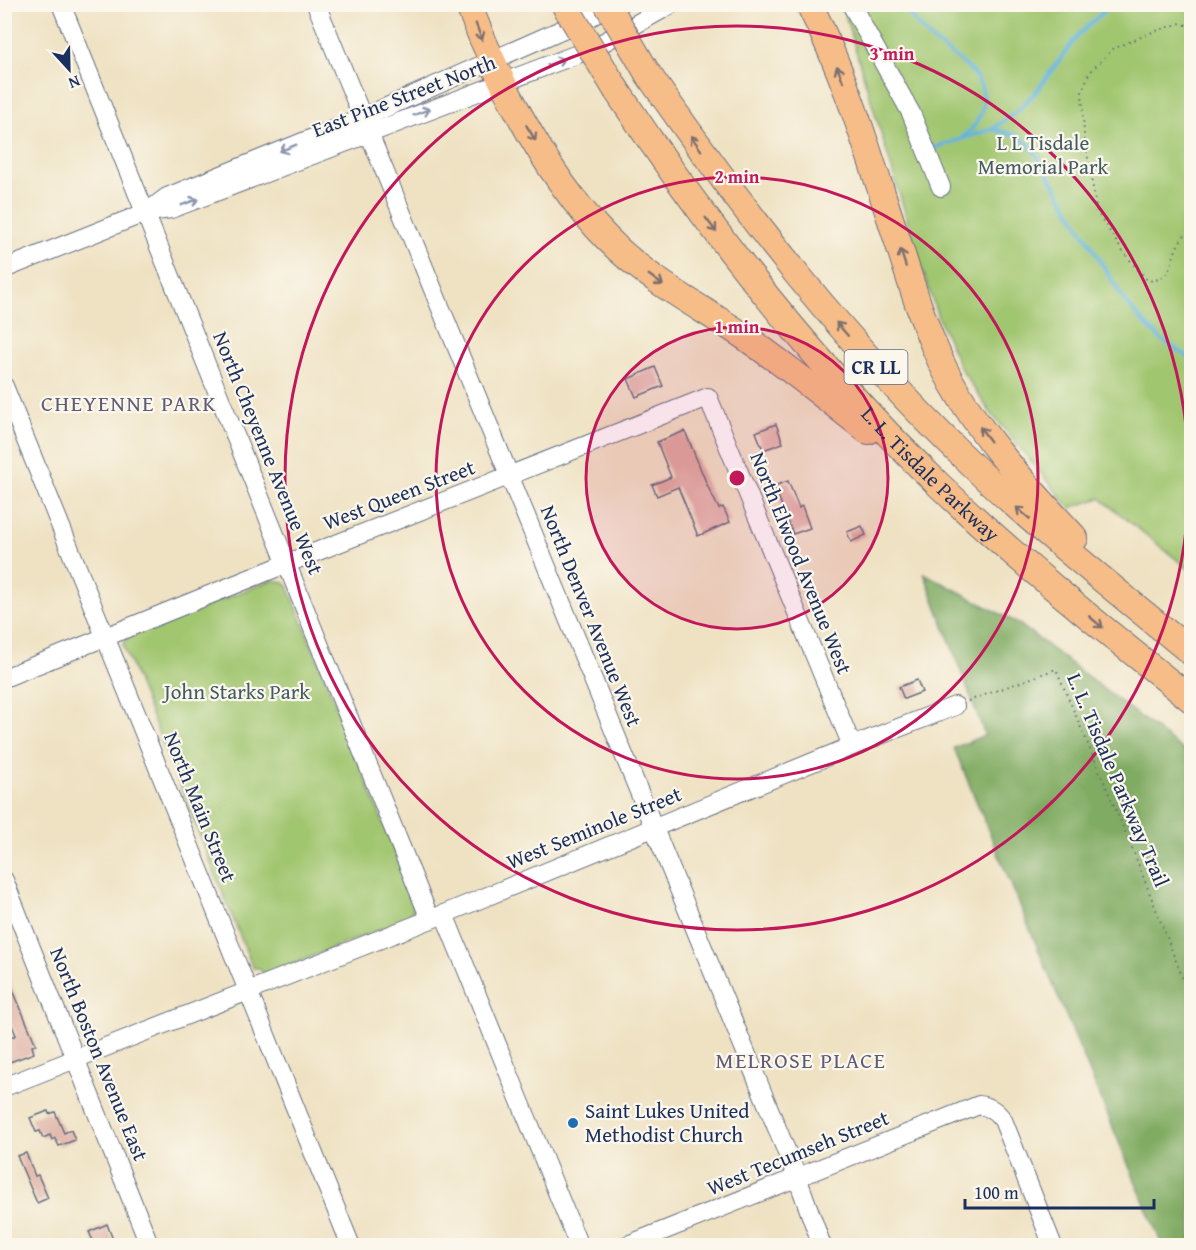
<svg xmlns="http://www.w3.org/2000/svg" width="1196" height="1250" font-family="'Gentium Book Plus',serif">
	<rect width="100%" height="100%" fill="#fbf7ec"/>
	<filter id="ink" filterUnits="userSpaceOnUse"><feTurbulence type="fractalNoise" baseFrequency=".0167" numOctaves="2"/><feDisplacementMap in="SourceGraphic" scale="12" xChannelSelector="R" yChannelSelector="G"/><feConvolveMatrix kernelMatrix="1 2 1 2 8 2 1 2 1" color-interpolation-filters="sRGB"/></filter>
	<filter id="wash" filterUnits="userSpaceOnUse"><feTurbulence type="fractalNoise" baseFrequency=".008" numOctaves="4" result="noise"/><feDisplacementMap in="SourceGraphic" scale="24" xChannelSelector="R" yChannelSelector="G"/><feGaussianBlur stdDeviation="1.35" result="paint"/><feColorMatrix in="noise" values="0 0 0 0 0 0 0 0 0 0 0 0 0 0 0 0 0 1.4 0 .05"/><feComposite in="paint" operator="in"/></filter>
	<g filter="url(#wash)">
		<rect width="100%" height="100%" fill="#efe2c3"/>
		<g fill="#a1c670" stroke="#5e7a67" stroke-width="1.5">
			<polygon points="842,5 1191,5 1192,267 1188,272 1192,276 1191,571 1100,498 1070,508 990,412 961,369 938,317 921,265"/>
			<polygon points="272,580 283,582 288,586 415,902 411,915 407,919 265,975 259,968 253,968 123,645 127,637"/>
		</g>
		<polygon fill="#80ab62" stroke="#4e6d60" stroke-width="1.5" points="924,573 1019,624 1191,756 1191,1245 1162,1245 954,748 985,735"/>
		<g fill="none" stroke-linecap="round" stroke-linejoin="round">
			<g stroke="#64b4df" stroke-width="4">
				<path d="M902,4C911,17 921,29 932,40C945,51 961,60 972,72C992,95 984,120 963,137"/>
				<polyline points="992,129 1019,136 1033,149 1122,297 1141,320 1163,341 1192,359"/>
				<polyline points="933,148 992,129 1015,113 1034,94 1079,34 1112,4"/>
			</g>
		</g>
		<g id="blocks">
			<g fill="#ddab9f">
				<polygon points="655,367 663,386 636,397 628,379"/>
				<polygon points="776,424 783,443 763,450 756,432"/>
				<polygon points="685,431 708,487 719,509 723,507 730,522 698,536 678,487 657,496 652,485 671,477 657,442"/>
				<polygon points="788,481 799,508 802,506 810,528 793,534 774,486"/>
				<polygon points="862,526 866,535 851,542 847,532"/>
				<polygon points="917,680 922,692 904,699 899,687"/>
				<polygon points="5,971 36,1045 32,1046 34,1053 10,1062 4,1040 16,1035 8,1016 4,1017"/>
				<polygon points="48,1111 49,1114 55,1112 64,1133 71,1130 75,1140 59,1146 55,1138 52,1140 50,1135 43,1138 40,1131 36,1132 30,1118"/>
				<polygon points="26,1153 35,1176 38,1175 48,1198 37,1203 17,1156"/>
				<polygon points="107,1224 115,1245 95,1245 89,1232"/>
			</g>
		</g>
	</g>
	<g filter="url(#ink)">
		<use href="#blocks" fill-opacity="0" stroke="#656e81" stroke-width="1.5"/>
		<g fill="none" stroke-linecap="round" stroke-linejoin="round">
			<defs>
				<g id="minor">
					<polyline points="61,4 430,919"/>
					<polyline points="316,4 797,1177 822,1246"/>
					<polyline points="851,4 911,113 941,187"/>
					<polyline points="148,212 171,209 575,55 604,42 672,4"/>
					<polyline points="4,269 147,212 167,197 362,118 588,18 615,4"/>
					<polyline points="4,386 351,1246"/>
					<polyline points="4,678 288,563 708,397 852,746"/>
					<polyline points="4,880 150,1246"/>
					<polyline points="444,914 579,1246"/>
					<polyline points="4,1087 444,914 852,746 955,706"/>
					<path d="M625,1246L979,1105C991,1107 996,1111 1003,1120L1053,1246"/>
				</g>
				<g id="highway">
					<path d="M468,4C501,88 553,189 619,250C656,284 700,307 742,335C786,365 826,398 868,431"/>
					<path d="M809,4C848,80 871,162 898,242C911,283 923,323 941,362C973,429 1025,484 1075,538"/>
					<path d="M648,74C745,214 845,343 968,461C1039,530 1116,590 1192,653"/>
					<path id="s1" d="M617,91C711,233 817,368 940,486C1019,562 1106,631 1192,700"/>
				</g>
			</defs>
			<use href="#minor" stroke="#656e81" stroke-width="20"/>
			<use href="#highway" stroke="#656e81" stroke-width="28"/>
			<g stroke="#656e81" stroke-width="2" stroke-dasharray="1.5 4.5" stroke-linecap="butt">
				<path d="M1192,27L1181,23L1150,33L1113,49L1089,73L1082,92L1084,134L1097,212L1123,252L1148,281C1174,279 1169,264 1178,245C1182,238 1187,232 1192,225"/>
				<polyline points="968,701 1056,669 1132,848 1192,1002"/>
			</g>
			<use href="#minor" stroke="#fff" stroke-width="18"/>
			<use href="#highway" stroke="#f7bd88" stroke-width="26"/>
			<defs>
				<g id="highway-bridge">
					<polyline points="564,4 617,91"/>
					<polyline points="607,4 648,74"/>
				</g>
			</defs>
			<use href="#highway-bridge" stroke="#656e81" stroke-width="28" stroke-linecap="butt"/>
			<use href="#highway-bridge" stroke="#f7bd88" stroke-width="26"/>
		</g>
		<defs><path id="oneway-shaft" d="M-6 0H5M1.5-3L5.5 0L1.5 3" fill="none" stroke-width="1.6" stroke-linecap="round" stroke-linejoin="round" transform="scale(1.5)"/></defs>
		<g stroke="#7e6f71">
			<use href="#oneway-shaft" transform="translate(479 32) rotate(69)"/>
			<use href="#oneway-shaft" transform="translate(840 74) rotate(-112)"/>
			<use href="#oneway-shaft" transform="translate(531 133) rotate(59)"/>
			<use href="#oneway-shaft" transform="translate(696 143) rotate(-125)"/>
			<use href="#oneway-shaft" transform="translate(711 225) rotate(53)"/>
			<use href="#oneway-shaft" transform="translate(903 258) rotate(-108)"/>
			<use href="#oneway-shaft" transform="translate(656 280) rotate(36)"/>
			<use href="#oneway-shaft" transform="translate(842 329) rotate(-131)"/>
			<use href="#oneway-shaft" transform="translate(985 434) rotate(-126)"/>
			<use href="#oneway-shaft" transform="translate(1023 513) rotate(-139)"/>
			<use href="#oneway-shaft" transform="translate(1096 622) rotate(40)"/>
		</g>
		<g stroke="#8d97ae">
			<use href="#oneway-shaft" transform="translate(556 62) rotate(-21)"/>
			<use href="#oneway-shaft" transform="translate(422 112) rotate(-21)"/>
			<use href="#oneway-shaft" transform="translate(288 148) rotate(158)"/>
			<use href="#oneway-shaft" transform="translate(190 202) rotate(-21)"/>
		</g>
	</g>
	<circle cx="737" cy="478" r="151" fill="#c2185b" fill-opacity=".12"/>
	<g fill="none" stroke="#c2185b" stroke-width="3">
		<circle cx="737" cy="478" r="151"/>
		<circle cx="737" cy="478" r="301"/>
		<circle cx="737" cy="478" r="452"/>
	</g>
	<circle fill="#1f6fb2" stroke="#fbf7ec" stroke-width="2" cx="573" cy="1123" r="6"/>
	<g text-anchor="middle" stroke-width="4.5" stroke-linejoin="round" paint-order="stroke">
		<rect fill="#fbf7ec" stroke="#5e6b89" stroke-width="1.5" x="844.5" y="350" width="63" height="34" rx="4.5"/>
		<g font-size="20" font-weight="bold" fill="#1b2f5e">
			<text x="876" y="374">CR LL</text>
		</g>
		<g font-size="21" fill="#1b2f5e" stroke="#fbf7ec">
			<text transform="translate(404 96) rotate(-21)" y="7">East Pine Street North</text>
			<text transform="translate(268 453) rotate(68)" y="7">North Cheyenne Avenue West</text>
			<text dy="7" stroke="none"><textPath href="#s1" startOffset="496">L. L. Tisdale Parkway</textPath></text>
			<text transform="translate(399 495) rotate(-21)" y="7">West Queen Street</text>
			<text transform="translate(801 563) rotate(68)" y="7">North Elwood Avenue West</text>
			<text transform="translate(591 616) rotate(68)" y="7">North Denver Avenue West</text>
			<text transform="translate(1118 780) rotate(67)" y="7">L. L. Tisdale Parkway Trail</text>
			<text transform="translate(200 807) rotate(68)" y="7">North Main Street</text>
			<text transform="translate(594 828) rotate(-22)" y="7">West Seminole Street</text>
			<text transform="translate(99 1054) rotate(68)" y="7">North Boston Avenue East</text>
			<text transform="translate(798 1153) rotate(-22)" y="7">West Tecumseh Street</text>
		</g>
		<g font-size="21" fill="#435c63" stroke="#fbf7ec">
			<text x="1043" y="150">L L Tisdale<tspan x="1043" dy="24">Memorial Park</tspan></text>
			<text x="237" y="699">John Starks Park</text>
		</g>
		<g font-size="21" fill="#1b2f5e" stroke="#fbf7ec" text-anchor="start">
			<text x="585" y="1118">Saint Lukes United<tspan x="585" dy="24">Methodist Church</tspan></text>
		</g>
		<g font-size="22" letter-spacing="1.5" fill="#5f5a75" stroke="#fbf7ec">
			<text x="129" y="411">CHEYENNE PARK</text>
			<text x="801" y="1068">MELROSE PLACE</text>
		</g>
	</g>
	<circle cx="737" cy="478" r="9" fill="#c2185b" stroke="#fbf7ec" stroke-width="3"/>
	<g font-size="18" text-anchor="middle" font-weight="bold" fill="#c2185b" stroke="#fbf7ec" stroke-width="4.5" stroke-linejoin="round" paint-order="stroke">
		<text x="892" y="60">3 min</text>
		<text x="737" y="183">2 min</text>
		<text x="737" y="333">1 min</text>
	</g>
	<rect width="1196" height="1250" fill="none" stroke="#fbf7ec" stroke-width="24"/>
	<g transform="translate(69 69) rotate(158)" stroke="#fbf7ec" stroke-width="4.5" paint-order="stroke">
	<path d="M0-4.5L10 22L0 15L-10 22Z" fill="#1b2f5e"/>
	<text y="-9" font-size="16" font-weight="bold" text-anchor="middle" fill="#1b2f5e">N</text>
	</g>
	<path d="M965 1199v9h189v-9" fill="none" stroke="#1b2f5e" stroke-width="3"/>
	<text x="974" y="1199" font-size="18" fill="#1b2f5e" stroke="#fbf7ec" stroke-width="4.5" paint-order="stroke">100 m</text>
</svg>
